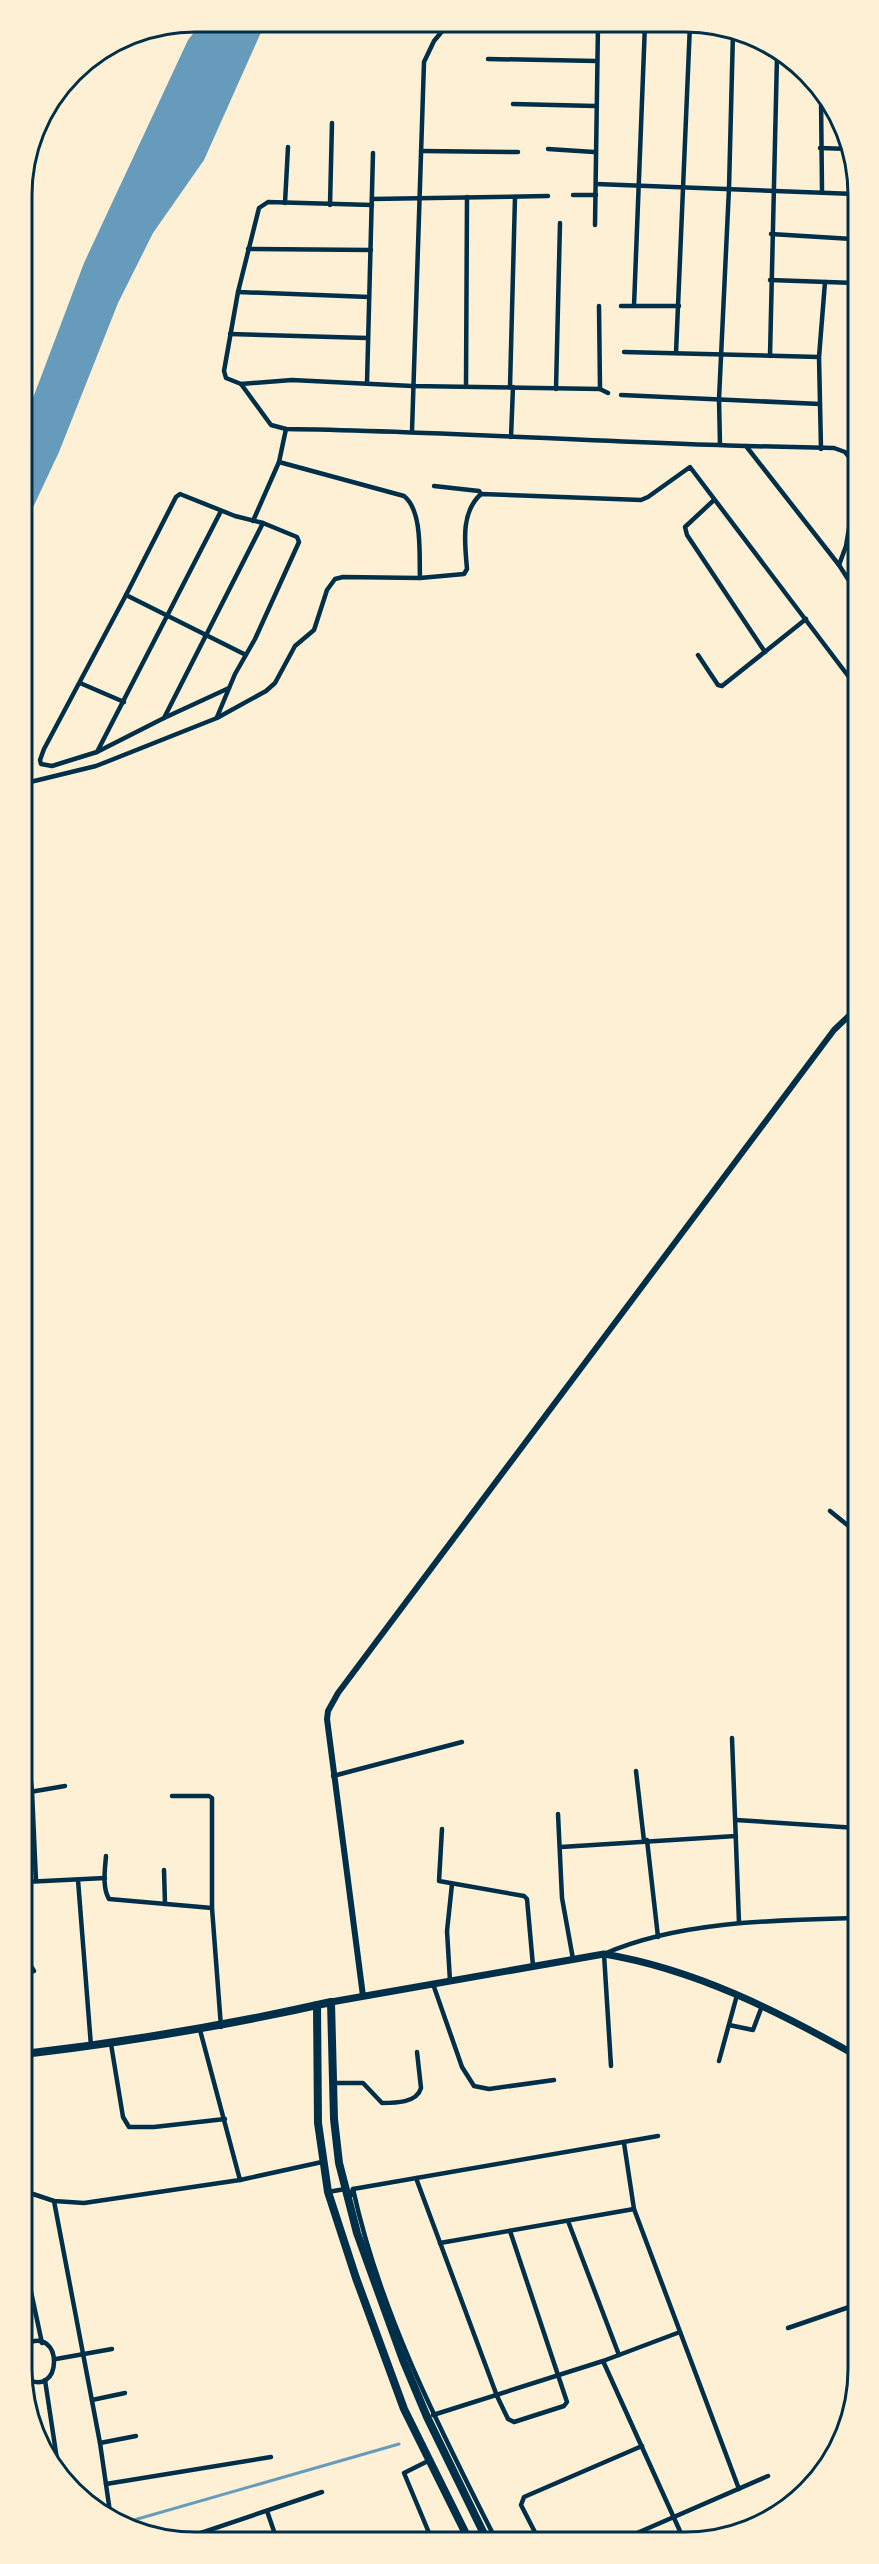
<svg xmlns="http://www.w3.org/2000/svg" width="879" height="2564" font-family="'Work Sans',sans-serif">
	<rect width="100%" height="100%" fill="#fdf0d5"/>
	<polygon fill="#669bbc" points="203,21 266,21 204,160 153,233 118,303 59,452 22,531 22,427 84,263 188,40"/>
	<g fill="none" stroke-linecap="round" stroke-linejoin="round">
		<polyline stroke="#669bbc" stroke-width="3" points="127,2522 399,2444"/>
		<g stroke="#003049" stroke-width="4.5">
			<polyline points="696,24 722,26"/>
			<polyline points="488,59 597,61"/>
			<polyline points="821,97 822,191"/>
			<polyline points="513,104 595,106"/>
			<polyline points="820,148 849,149"/>
			<polyline points="548,149 594,152"/>
			<polyline points="421,151 518,152"/>
			<polyline points="596,184 855,194"/>
			<polyline points="573,195 596,195"/>
			<polyline points="372,199 548,196"/>
			<polyline points="285,203 288,147"/>
			<polyline points="330,205 332,123"/>
			<path d="M372,205L268,202L259,208L238,292L224,371L226,378L241,384L271,425L286,429C440,431 593,442 746,446L839,565L855,590"/>
			<polyline points="595,225 598,24"/>
			<polyline points="771,234 852,239 850,283"/>
			<polyline points="852,239 853,194"/>
			<polyline points="248,249 371,250"/>
			<polyline points="770,280 855,283"/>
			<polyline points="238,292 369,297"/>
			<polyline points="599,306 600,389"/>
			<polyline points="621,306 679,306"/>
			<polyline points="634,306 645,24"/>
			<polyline points="230,334 367,338"/>
			<polyline points="624,352 819,357"/>
			<polyline points="676,353 690,24"/>
			<polyline points="770,356 777,56"/>
			<polyline points="367,383 373,153"/>
			<polyline points="241,384 292,380 412,386 600,389 608,393"/>
			<polyline points="466,386 467,197"/>
			<polyline points="510,387 515,197"/>
			<polyline points="556,389 560,223"/>
			<polyline points="621,395 820,404"/>
			<polyline points="412,431 424,62 434,41 449,23"/>
			<polyline points="511,437 513,387"/>
			<polyline points="720,445 719,399 729,188 733,32"/>
			<polyline points="746,446 834,448 845,452 855,464"/>
			<polyline points="821,449 819,357 825,282"/>
			<path d="M279,462L404,496C423,511 419,555 420,578"/>
			<polyline points="434,486 479,491 481,494"/>
			<polyline points="714,500 685,527 687,535 765,652"/>
			<polyline points="253,521 279,462 286,429"/>
			<polyline points="839,565 846,546 855,492"/>
			<polyline points="126,595 44,749 40,760 41,764 52,766 97,752 164,718 263,523"/>
			<polyline points="698,655 718,685 722,686 806,619"/>
			<polyline points="80,683 124,702"/>
			<polyline points="217,717 235,674 255,639 299,542 297,537 263,523 235,516 180,494 176,497 126,595 246,655"/>
			<polyline points="164,718 229,688"/>
			<polyline points="97,752 221,511"/>
			<path d="M22,784L96,766L217,718L266,691L275,683L295,646L314,630L327,590L335,579L343,577L420,578L464,574L467,569C465,544 460,513 481,494L641,500L648,497L690,467L855,685"/>
			<polyline points="830,1511 856,1532"/>
			<polyline points="732,1738 739,1923"/>
			<polyline points="27,1743 32,1791 36,1881"/>
			<polyline points="636,1771 644,1841"/>
			<polyline points="333,1776 462,1742"/>
			<polyline points="24,1793 65,1786"/>
			<polyline points="172,1796 209,1796 212,1798 212,1908 221,2027"/>
			<polyline points="558,1814 562,1898 573,1959"/>
			<polyline points="736,1820 857,1828"/>
			<polyline points="442,1829 439,1881 524,1896 527,1899 533,1966"/>
			<polyline points="647,1840 658,1937"/>
			<polyline points="561,1847 736,1836"/>
			<path d="M106,1856C105,1869 102,1887 109,1899L212,1908"/>
			<polyline points="164,1870 165,1904"/>
			<polyline points="78,1880 91,2046"/>
			<polyline points="24,1882 105,1878"/>
			<polyline points="24,1955 34,1971"/>
			<polyline points="450,1981 447,1931 452,1884"/>
			<polyline points="433,1984 462,2067 474,2086 489,2089 554,2080"/>
			<polyline points="729,2025 753,2030 762,2006"/>
			<polyline points="111,2044 123,2117 129,2127 154,2127 225,2119"/>
			<polyline points="719,2061 737,1995"/>
			<path d="M611,2066L604,1954C678,1921 777,1920 857,1918"/>
			<path d="M332,2083H363L382,2103C395,2103 417,2103 421,2088L417,2052"/>
			<polyline points="624,2143 634,2209 739,2489"/>
			<polyline points="416,2178 497,2396 508,2419 514,2422 564,2406 567,2402 510,2231"/>
			<polyline points="240,2180 322,2162"/>
			<polyline points="353,2189 658,2136"/>
			<polyline points="24,2191 54,2201 84,2203 240,2180 200,2030"/>
			<polyline points="328,2192 345,2189"/>
			<path d="M347,2196L351,2195L353,2189C380,2313 439,2427 496,2540"/>
			<polyline points="54,2201 100,2443 110,2512"/>
			<polyline points="568,2221 619,2355"/>
			<polyline points="440,2243 634,2209"/>
			<polyline points="24,2259 42,2343"/>
			<polyline points="788,2328 858,2304"/>
			<path d="M24,2345C65,2322 63,2403 24,2377"/>
			<polyline points="56,2359 112,2349"/>
			<polyline points="603,2361 684,2540"/>
			<polyline points="29,2380 36,2425"/>
			<polyline points="45,2380 58,2466"/>
			<polyline points="92,2400 125,2393"/>
			<polyline points="433,2415 603,2361 680,2332"/>
			<polyline points="850,2415 858,2326"/>
			<polyline points="100,2443 136,2436"/>
			<polyline points="428,2461 404,2473 432,2540"/>
			<polyline points="106,2484 271,2457"/>
			<polyline points="267,2511 277,2540"/>
			<polyline points="180,2540 322,2492"/>
			<polyline points="539,2540 521,2505 524,2497 642,2446"/>
			<polyline points="621,2540 768,2476"/>
		</g>
		<polyline stroke="#003049" stroke-width="6" points="363,1996 327,1719 328,1711 338,1693 834,1030 856,1009"/>
		<path stroke="#003049" stroke-width="7" d="M331,2002L604,1954C694,1969 778,2011 857,2056"/>
		<g stroke="#003049" stroke-width="8">
			<polyline points="317,2005 318,2123 328,2192 356,2278 404,2409 469,2540"/>
			<path d="M24,2054C128,2042 229,2025 331,2002L334,2119L339,2163L357,2233L403,2360L427,2417L487,2540"/>
		</g>
	</g>
	<path d="M0 0H879V2564H0ZM195 32H685A163 163 0 0 1 848 195V2369A163 163 0 0 1 685 2532H195A163 163 0 0 1 32 2369V195A163 163 0 0 1 195 32Z" fill="#fdf0d5" fill-rule="evenodd"/>
	<path fill="none" stroke="#003049" stroke-width="3" d="M195 32H685A163 163 0 0 1 848 195V2369A163 163 0 0 1 685 2532H195A163 163 0 0 1 32 2369V195A163 163 0 0 1 195 32Z"/>
</svg>
